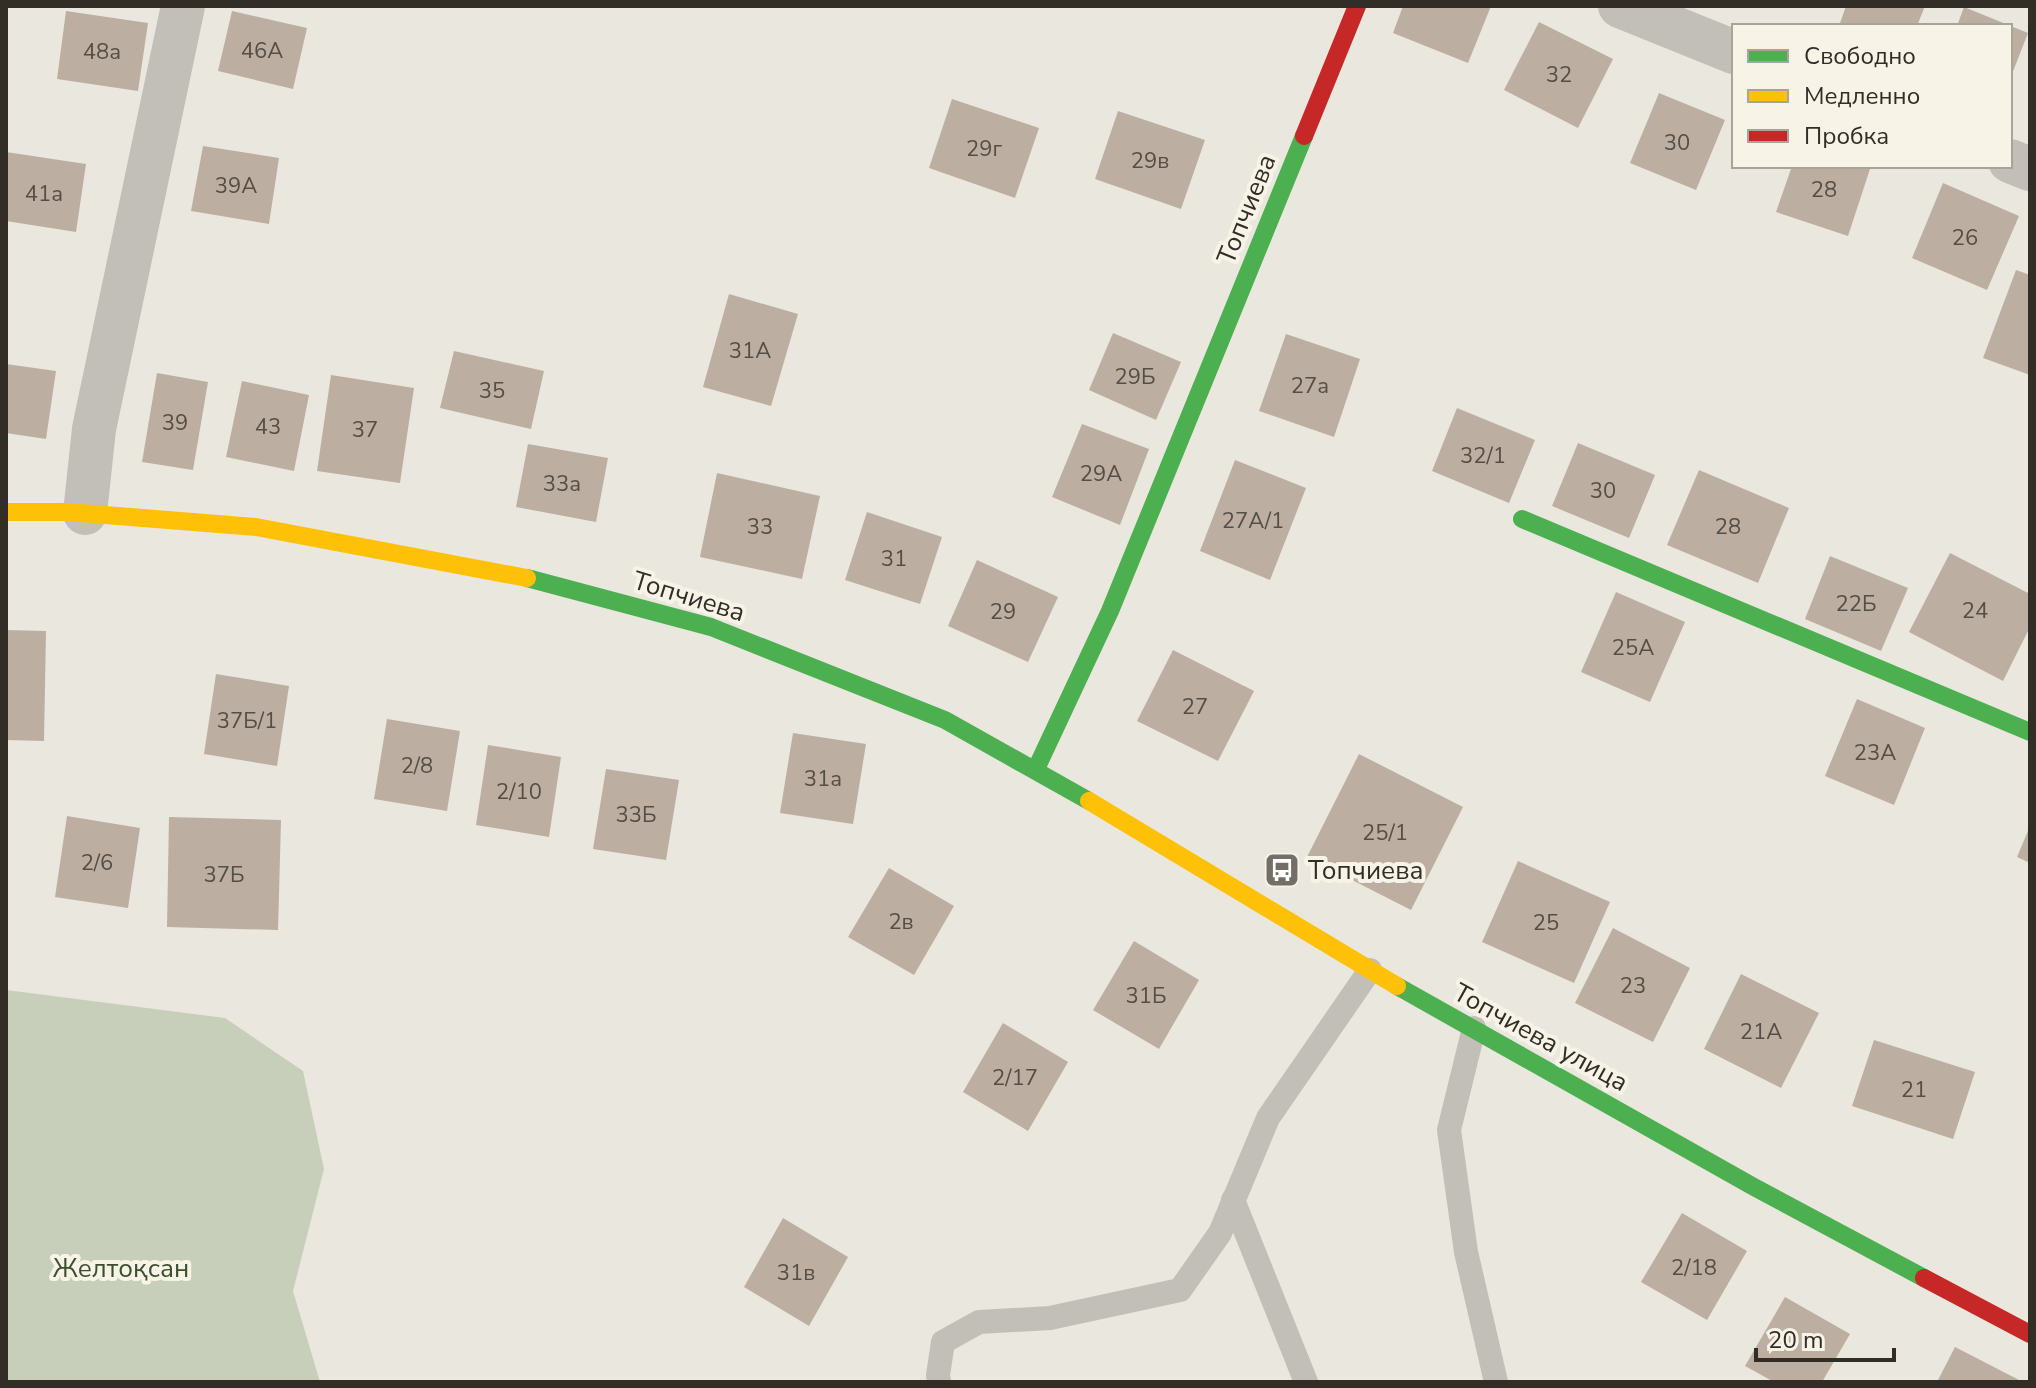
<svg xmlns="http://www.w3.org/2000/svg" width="2036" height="1388" font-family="'Nunito Sans',sans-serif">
	<rect width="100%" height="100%" fill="#eae7df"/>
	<polygon fill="#c7cfba" points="6,990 225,1018 303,1071 324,1169 293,1291 320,1382 6,1382"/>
	<g fill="#bcafa2">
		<polygon points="1403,6 1491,6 1468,63 1393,33"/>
		<polygon points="1846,6 1925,6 1917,26 1839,26"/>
		<polygon points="1964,7 2028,33 2010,79 2010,26 1957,26"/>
		<polygon points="66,11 148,23 138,91 57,79"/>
		<polygon points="232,11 307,28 293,89 218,71"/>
		<polygon points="1539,22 1613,59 1578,128 1504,90"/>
		<polygon points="1659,93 1725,120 1696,190 1630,163"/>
		<polygon points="952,99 1039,128 1015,198 929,168"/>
		<polygon points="1118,111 1205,140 1181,209 1095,179"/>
		<polygon points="203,146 279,158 269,224 191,211"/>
		<polygon points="6,152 86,164 76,232 6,221"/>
		<polygon points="1792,166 1871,166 1848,236 1776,212"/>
		<polygon points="1943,183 2019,216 1987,290 1912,258"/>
		<polygon points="2016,270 2030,275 2030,375 1983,358"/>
		<polygon points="729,294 798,314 771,406 703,387"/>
		<polygon points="1113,333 1181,362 1156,420 1089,390"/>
		<polygon points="1286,334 1360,359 1334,437 1259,411"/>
		<polygon points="454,351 544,371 531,429 440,408"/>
		<polygon points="6,364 56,371 46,439 6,433"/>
		<polygon points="157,373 208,382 193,470 142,462"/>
		<polygon points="331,375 414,388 400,483 317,471"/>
		<polygon points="242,381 309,395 294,471 226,457"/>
		<polygon points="1457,408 1535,440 1509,503 1432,471"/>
		<polygon points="1082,424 1149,449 1120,525 1052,497"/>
		<polygon points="1578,443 1655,475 1629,538 1552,506"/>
		<polygon points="528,444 608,458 596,522 516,507"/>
		<polygon points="1235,460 1306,488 1270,580 1200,551"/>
		<polygon points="1699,470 1789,508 1758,583 1667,545"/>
		<polygon points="717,473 820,496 802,579 700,557"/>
		<polygon points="867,512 942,537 920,604 845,580"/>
		<polygon points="1950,553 2030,594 2030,627 2003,681 1909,632"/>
		<polygon points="1830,556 1908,588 1881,651 1805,619"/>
		<polygon points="977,560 1058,597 1028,662 948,626"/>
		<polygon points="1616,592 1685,622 1650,702 1581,672"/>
		<polygon points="6,630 46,631 44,741 6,740"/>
		<polygon points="1173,650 1254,691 1218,761 1137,721"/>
		<polygon points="216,674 289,686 277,766 204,754"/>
		<polygon points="1857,699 1925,728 1894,805 1825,776"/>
		<polygon points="387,719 460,731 447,811 374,799"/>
		<polygon points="793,733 866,744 853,824 780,813"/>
		<polygon points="488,745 561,757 549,837 476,825"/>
		<polygon points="1359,754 1463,807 1411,910 1307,857"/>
		<polygon points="606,769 679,780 666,860 593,849"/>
		<polygon points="67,816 140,828 128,908 55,897"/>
		<polygon points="169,817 281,820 278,930 167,927"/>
		<polygon points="2030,826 2030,863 2017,857"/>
		<polygon points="1518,861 1610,902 1574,983 1482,942"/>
		<polygon points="889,868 954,906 914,975 848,937"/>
		<polygon points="1613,928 1690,968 1653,1042 1575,1003"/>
		<polygon points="1134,941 1199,980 1159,1049 1093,1010"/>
		<polygon points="1741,974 1819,1013 1781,1088 1704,1049"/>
		<polygon points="1003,1023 1068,1062 1028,1131 963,1092"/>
		<polygon points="1874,1040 1975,1072 1953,1139 1852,1106"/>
		<polygon points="1682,1213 1747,1251 1707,1320 1641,1282"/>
		<polygon points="783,1218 848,1257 809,1326 744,1287"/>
		<polygon points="1785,1297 1850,1334 1822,1382 1774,1382 1745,1366"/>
		<polygon points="1955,1347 2023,1382 1937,1382"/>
	</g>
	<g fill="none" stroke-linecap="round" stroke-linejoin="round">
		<g stroke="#c2bfb8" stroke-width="24">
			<polyline points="1474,1028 1449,1130 1466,1252 1496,1382"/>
			<polyline points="1233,1200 1306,1382"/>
			<polyline points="939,1382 938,1375 943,1342 979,1322 1050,1318 1180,1290 1220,1233 1268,1118 1370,970"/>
		</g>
		<g stroke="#c2bfb8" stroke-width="44">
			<polyline points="1620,6 1734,52"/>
			<polyline points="2010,161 2030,169"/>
			<polyline points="85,513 94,429 183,6"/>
		</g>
		<g stroke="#4caf50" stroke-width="18">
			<polyline points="1522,519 2030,732"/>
			<polyline points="527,578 711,627 945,720 1089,801"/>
			<polyline points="1036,769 1110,611 1304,136"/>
			<polyline points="1397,986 1754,1187 1924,1278"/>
		</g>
		<g stroke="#ffc107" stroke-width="18">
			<polyline points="6,512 68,512 256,527 527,578"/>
			<polyline points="1089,801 1397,986"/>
		</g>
		<g stroke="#c62828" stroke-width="18">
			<polyline points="1304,136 1357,6"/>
			<polyline points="1924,1278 2030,1334"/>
		</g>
	</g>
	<defs>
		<symbol id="bus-square" viewBox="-11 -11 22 22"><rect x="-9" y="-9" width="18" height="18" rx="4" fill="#736e67" stroke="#f7f3e6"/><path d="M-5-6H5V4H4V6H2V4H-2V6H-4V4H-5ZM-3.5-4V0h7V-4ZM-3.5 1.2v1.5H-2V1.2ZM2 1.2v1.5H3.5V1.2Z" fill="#fff"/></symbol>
	</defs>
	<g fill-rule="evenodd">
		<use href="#bus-square" x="1262" y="850" width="40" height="40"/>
	</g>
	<g text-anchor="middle" stroke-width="8" stroke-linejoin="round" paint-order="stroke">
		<g font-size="22" fill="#554e46">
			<text x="262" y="58">46А</text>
			<text x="102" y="59">48а</text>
			<text x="1559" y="82">32</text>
			<text x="1677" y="150">30</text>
			<text x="984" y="156">29г</text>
			<text x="1150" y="168">29в</text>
			<text x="236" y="193">39А</text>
			<text x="1824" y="197">28</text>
			<text x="44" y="201">41а</text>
			<text x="1965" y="245">26</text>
			<text x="750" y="358">31А</text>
			<text x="1135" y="384">29Б</text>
			<text x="1310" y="393">27а</text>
			<text x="492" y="398">35</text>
			<text x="175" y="430">39</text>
			<text x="268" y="434">43</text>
			<text x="365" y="437">37</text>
			<text x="1483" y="463">32/1</text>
			<text x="1101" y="481">29А</text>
			<text x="562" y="491">33а</text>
			<text x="1603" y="498">30</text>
			<text x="1253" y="528">27А/1</text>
			<text x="760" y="534">33</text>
			<text x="1728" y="534">28</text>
			<text x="894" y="566">31</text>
			<text x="1856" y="611">22Б</text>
			<text x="1975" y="618">24</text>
			<text x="1003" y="619">29</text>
			<text x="1633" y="655">25А</text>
			<text x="1195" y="714">27</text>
			<text x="247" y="728">37Б/1</text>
			<text x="1875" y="760">23А</text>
			<text x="417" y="773">2/8</text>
			<text x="823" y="786">31а</text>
			<text x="519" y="799">2/10</text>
			<text x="636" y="822">33Б</text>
			<text x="1385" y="840">25/1</text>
			<text x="97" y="870">2/6</text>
			<text x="224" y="882">37Б</text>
			<text x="901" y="929">2в</text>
			<text x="1546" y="930">25</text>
			<text x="1633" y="993">23</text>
			<text x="1146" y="1003">31Б</text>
			<text x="1761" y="1039">21А</text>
			<text x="1015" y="1085">2/17</text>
			<text x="1914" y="1097">21</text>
			<text x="1694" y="1275">2/18</text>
			<text x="796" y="1280">31в</text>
		</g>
		<g font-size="26" fill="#332d27" stroke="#f7f3e6">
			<text transform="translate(1246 209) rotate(-68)" y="9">Топчиева</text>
			<text transform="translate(689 596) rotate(17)" y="9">Топчиева</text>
			<text transform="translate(1541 1037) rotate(29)" y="9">Топчиева улица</text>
		</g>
		<g font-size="26" fill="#332d27" stroke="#f7f3e6" text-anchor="start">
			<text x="1308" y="879">Топчиева</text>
		</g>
		<g font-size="26" fill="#3b4f2d" stroke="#f7f3e6">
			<text x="121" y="1277">Желтоқсан</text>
		</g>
	</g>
	<rect width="2036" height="1388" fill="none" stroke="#332d27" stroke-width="16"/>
	<rect x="1732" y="24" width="280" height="144" fill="#f7f3e6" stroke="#a9a49a" stroke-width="2"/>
	<rect x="1748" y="50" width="40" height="12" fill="#4caf50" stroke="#a9a49a" stroke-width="2"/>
	<text x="1804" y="64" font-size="24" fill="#332d27">Свободно</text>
	<rect x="1748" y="90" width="40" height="12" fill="#ffc107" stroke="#a9a49a" stroke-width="2"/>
	<text x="1804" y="104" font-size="24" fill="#332d27">Медленно</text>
	<rect x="1748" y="130" width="40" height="12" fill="#c62828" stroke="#a9a49a" stroke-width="2"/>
	<text x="1804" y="144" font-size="24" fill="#332d27">Пробка</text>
	<path d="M1756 1348v12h138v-12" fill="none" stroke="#332d27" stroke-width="4"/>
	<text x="1768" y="1348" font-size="24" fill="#332d27" stroke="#f7f3e6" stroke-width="6" paint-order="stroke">20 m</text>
</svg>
